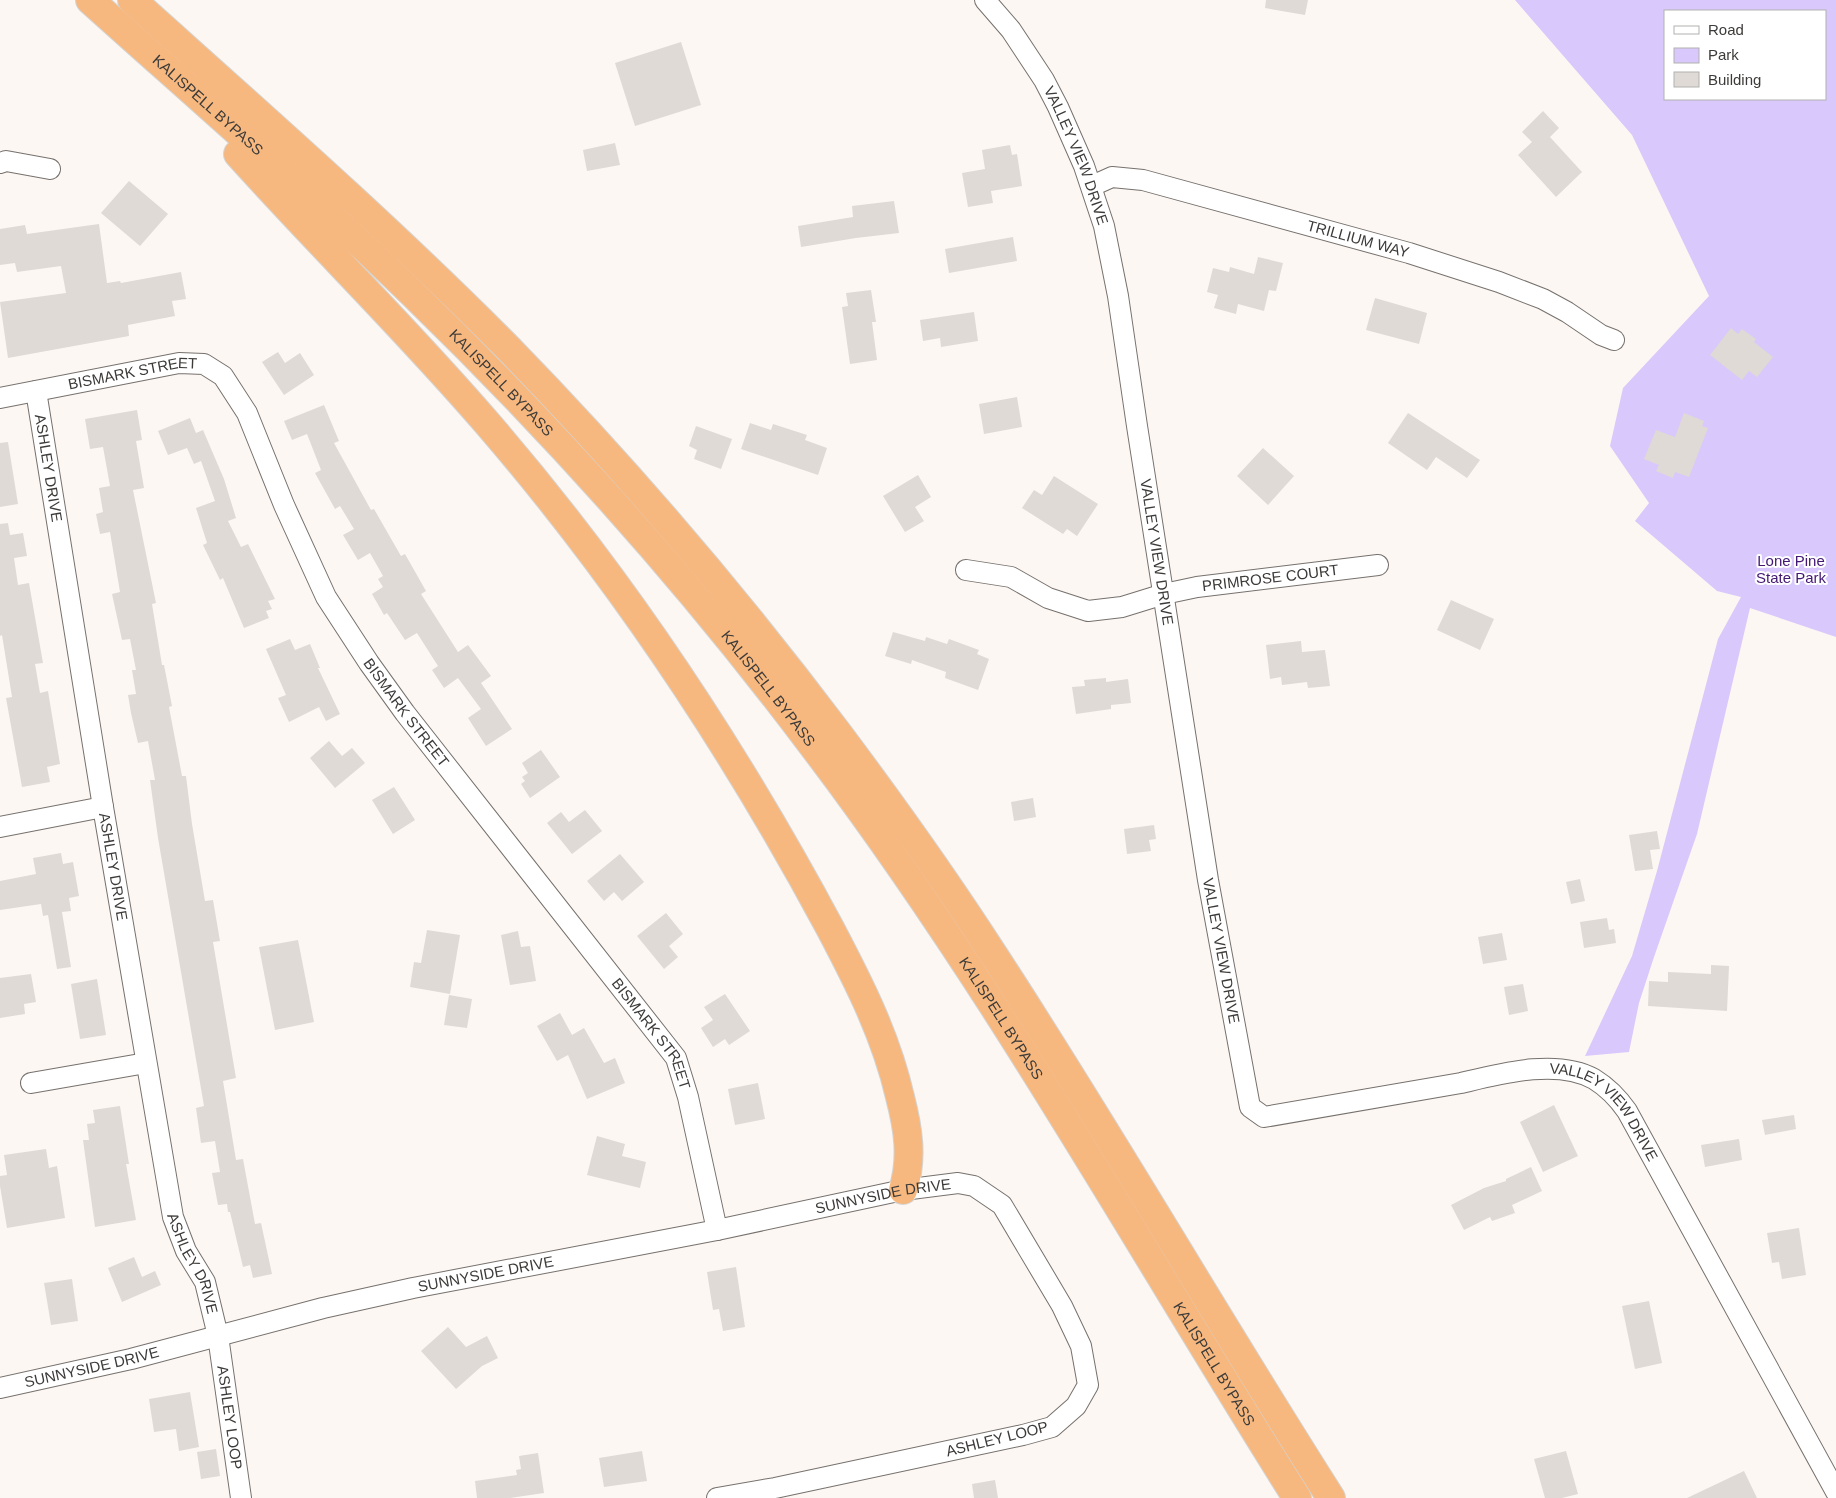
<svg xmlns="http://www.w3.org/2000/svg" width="1836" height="1498" font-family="Arial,sans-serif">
	<rect width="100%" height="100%" fill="#fdf7f3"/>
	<path fill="#d9c8fc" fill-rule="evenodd" d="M1515,0H1836V637L1750,608L1697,834L1654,957L1639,1003L1629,1052L1585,1056L1632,956L1657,871L1718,639L1741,597L1717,591L1635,521L1649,503L1610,446L1623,388L1709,296L1632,135ZM1665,11H1825V99H1665Z"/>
	<g fill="#dfdad6">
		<polygon points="1266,0 1308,0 1305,15 1265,8"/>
		<polygon points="681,42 701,105 635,126 615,63"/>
		<polygon points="1543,111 1559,128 1550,137 1582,172 1556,197 1518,155 1532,142 1522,132"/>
		<polygon points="615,143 620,165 587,171 583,150"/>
		<polygon points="1010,145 1012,155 1017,154 1022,186 991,191 993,203 968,207 962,173 985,169 982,150"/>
		<polygon points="129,181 168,214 140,246 101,213"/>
		<polygon points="894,201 899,233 856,238 801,247 798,226 853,217 852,206"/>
		<polygon points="99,224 107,283 120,281 121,283 181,272 186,299 172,301 175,316 128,325 129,336 8,358 0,302 66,293 61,266 17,272 15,263 0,265 0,229 25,225 27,234"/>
		<polygon points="1013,237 1017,261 949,273 945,249"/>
		<polygon points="1258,257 1283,263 1276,291 1269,290 1264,311 1238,304 1236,314 1214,308 1218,295 1207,292 1213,268 1229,272 1230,267 1254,274"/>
		<polygon points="871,290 876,322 872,322 877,360 850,364 842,307 848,306 846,293"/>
		<polygon points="1375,298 1427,313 1419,344 1366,330"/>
		<polygon points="974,312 978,341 941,347 940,338 923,341 920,320"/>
		<polygon points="1731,328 1738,334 1742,329 1756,339 1754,342 1773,357 1757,377 1749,371 1742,380 1710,355"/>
		<polygon points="278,352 285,363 300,353 314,375 284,395 262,362"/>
		<polygon points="1017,397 1022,427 984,434 979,404"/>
		<polygon points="324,405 339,441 334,443 371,510 374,509 401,556 405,554 426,591 421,594 458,652 468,645 491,676 481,683 512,729 486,746 468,718 481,709 458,678 444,688 432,670 438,666 417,633 405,640 387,613 384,615 372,594 383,587 378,579 383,576 370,553 358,560 343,535 354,529 340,506 335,509 315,473 321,470 307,434 292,440 284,421"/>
		<polygon points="137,410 142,440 136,441 144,488 133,490 156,603 152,604 162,665 164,665 172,706 169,707 182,776 186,776 192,824 205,901 213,900 220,941 213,942 236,1078 223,1081 236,1160 243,1159 255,1224 261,1223 272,1274 253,1278 250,1265 243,1267 230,1212 228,1212 227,1204 218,1205 212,1173 220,1172 215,1141 201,1143 196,1108 204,1106 158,838 150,780 155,780 148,741 138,743 131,713 128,695 136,694 132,670 136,670 130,639 122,640 112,594 120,592 110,532 100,534 96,514 103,512 99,488 110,486 103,447 90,449 85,419"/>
		<polygon points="1408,413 1480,460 1467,478 1436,457 1427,470 1388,443"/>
		<polygon points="1684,413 1704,421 1702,426 1708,428 1689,477 1675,472 1673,478 1656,471 1659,465 1644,459 1656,430 1675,437"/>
		<polygon points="190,418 196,433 203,430 224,479 236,518 228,521 241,547 248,544 275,599 268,601 272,609 266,611 269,618 244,628 223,578 220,580 203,545 207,543 196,508 215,501 201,461 194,464 187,448 168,455 158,431"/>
		<polygon points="750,423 771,430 773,424 807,435 805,440 827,448 818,475 741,449"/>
		<polygon points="696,426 732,439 721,469 694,459 697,450 689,446"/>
		<polygon points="8,442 18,504 0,507 0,443"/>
		<polygon points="1263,448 1294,476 1268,505 1237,476"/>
		<polygon points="918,475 931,497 915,507 924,521 905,532 883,496"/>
		<polygon points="1054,476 1098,504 1077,536 1067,529 1063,534 1022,508 1034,490 1042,495"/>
		<polygon points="8,523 10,535 23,533 27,556 14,558 18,585 29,583 43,663 35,664 40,693 48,691 60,764 47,767 50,782 22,787 6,698 12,697 2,635 0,636 0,524"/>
		<polygon points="1451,600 1494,619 1480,650 1437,630"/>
		<polygon points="893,632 925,641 926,637 947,644 949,639 979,650 977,654 989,659 978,690 945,678 946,672 912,660 911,664 885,656"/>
		<polygon points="290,639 295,650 310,644 320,668 318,668 340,714 326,721 319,707 289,722 278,698 286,695 266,649"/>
		<polygon points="1301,641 1302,652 1325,650 1330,686 1308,688 1307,682 1282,685 1281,677 1270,679 1266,645"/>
		<polygon points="1106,678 1106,682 1128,679 1131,703 1111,705 1111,709 1076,714 1072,687 1085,686 1084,680"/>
		<polygon points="329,741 342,756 352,748 365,763 335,788 310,758"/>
		<polygon points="541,750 560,777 530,798 521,784 525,781 522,777 528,773 522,763"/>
		<polygon points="394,787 415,820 393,834 372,800"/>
		<polygon points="1033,798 1036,817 1014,821 1011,802"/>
		<polygon points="585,810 602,831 572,854 547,823 561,812 569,822"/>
		<polygon points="1154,825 1156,839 1149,840 1151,851 1127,854 1124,829"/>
		<polygon points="1657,831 1660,849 1650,850 1653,869 1635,871 1629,835"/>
		<polygon points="61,853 63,864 73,862 79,896 69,898 71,911 62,912 71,967 57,969 48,915 43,916 41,904 0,910 0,881 36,874 33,858"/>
		<polygon points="620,854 644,882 622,901 614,892 604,901 587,881"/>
		<polygon points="1580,879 1585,901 1571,904 1566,882"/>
		<polygon points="666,913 683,934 669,946 678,957 664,969 637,936"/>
		<polygon points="1607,918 1609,930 1614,929 1616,943 1584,948 1580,922"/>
		<polygon points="427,930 460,935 450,994 410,987 414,962 421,963"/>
		<polygon points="518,931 521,947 530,946 536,981 510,985 501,935"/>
		<polygon points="1502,933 1507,960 1483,964 1478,937"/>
		<polygon points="298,940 314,1022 275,1030 259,947"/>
		<polygon points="1711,965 1729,966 1727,1011 1648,1006 1649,981 1668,982 1668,972 1711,974"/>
		<polygon points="31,974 36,1002 24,1004 25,1014 0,1018 0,978"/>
		<polygon points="97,979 106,1035 80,1039 71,984"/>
		<polygon points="1523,984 1528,1011 1509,1015 1504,987"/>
		<polygon points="725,994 750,1031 729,1045 725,1039 713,1047 701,1028 713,1020 704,1007"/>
		<polygon points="449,995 472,999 467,1028 444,1025"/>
		<polygon points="560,1013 572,1035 584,1028 604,1063 615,1058 625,1083 587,1099 568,1055 557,1061 537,1026"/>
		<polygon points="758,1083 765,1119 735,1125 728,1089"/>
		<polygon points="1554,1105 1578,1156 1543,1172 1520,1122"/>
		<polygon points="120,1106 129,1164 126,1164 136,1220 95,1227 83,1140 89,1140 87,1124 95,1123 93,1110"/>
		<polygon points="1794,1115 1796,1129 1765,1135 1762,1120"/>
		<polygon points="597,1136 625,1144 622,1156 646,1162 640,1188 587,1175"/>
		<polygon points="1739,1139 1742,1160 1705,1167 1701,1145"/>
		<polygon points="46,1149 49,1168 57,1166 65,1218 7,1228 0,1186 0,1176 7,1175 4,1155"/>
		<polygon points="1531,1167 1542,1191 1512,1205 1515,1213 1492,1221 1490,1217 1464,1230 1451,1205 1484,1188 1506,1181 1506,1179"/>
		<polygon points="1799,1228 1806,1275 1782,1279 1779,1262 1772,1263 1767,1233"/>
		<polygon points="134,1257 142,1277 155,1271 161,1285 122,1302 108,1268"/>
		<polygon points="736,1267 745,1327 723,1331 719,1309 713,1310 707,1272"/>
		<polygon points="72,1279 78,1321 51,1325 44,1283"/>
		<polygon points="1649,1301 1662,1363 1635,1369 1622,1306"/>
		<polygon points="448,1327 466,1347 487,1336 498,1358 482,1366 456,1389 421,1351"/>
		<polygon points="190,1392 199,1447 179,1451 176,1429 154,1432 149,1399"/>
		<polygon points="216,1449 220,1476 201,1479 197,1452"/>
		<polygon points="642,1451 647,1481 604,1487 599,1458"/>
		<polygon points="1566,1451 1578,1494 1562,1498 1545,1498 1534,1459"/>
		<polygon points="538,1453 544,1493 510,1498 477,1498 475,1481 517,1475 516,1470 521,1469 519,1456"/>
		<polygon points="1744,1471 1757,1498 1687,1498"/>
		<polygon points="995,1480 998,1498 974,1498 972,1484"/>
	</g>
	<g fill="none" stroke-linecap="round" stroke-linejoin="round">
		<defs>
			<g id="minor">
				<path id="s1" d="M985,0L1011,30L1044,80L1058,107L1084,166L1104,226L1118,296L1137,426L1208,880L1250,1107L1264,1117L1461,1083C1499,1074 1557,1058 1594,1079C1607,1087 1618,1098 1627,1111L1836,1492"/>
				<polyline points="0,163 6,161 50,169"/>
				<path id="s2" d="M1092,186L1112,177L1143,180L1409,253L1499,282L1543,299L1567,312L1601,335L1614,340"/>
				<path id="s3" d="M36,391L103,807L173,1217L186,1251L205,1282L218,1336L241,1498"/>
				<path id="s4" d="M0,398L179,363L204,364L223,376L247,413L284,505L326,597L369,663L405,713L676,1058L688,1097L717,1230"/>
				<path id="s5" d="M966,570L1011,577L1048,598L1088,611L1122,607L1164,594L1197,587L1378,565"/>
				<polyline points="0,827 103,807"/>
				<polyline points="31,1083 146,1063"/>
				<path id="s6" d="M0,1388L131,1359L323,1308L413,1288L717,1230L903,1190L958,1183L974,1186L1002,1205L1062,1306L1081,1346L1088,1385L1076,1406L1052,1427L1023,1435L775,1488L717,1498"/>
			</g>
			<g id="highway">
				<path id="s7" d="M90,0C198,97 309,193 414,295C558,435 692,585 813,746C994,984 1138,1246 1297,1498"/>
				<path d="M132,0C259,114 388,227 509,349C626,469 736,598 837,732C891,804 944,878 993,954C1110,1133 1216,1318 1331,1498"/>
				<path d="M238,154C320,245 407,330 487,423C621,578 733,747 830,928C859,983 886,1036 900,1097C908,1128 913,1158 903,1190"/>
			</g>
		</defs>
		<use href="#minor" stroke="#76716d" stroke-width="22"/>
		<use href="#highway" stroke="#d4d4d3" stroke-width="30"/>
		<use href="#minor" stroke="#fff" stroke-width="20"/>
		<use href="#highway" stroke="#f7b87f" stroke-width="28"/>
	</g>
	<g text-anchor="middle" stroke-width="4" stroke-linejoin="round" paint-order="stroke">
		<g font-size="15" fill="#3d3b39" stroke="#fff">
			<text dy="5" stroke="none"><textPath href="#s7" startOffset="158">KALISPELL BYPASS</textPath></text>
			<text dy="5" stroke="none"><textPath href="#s1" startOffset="182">VALLEY VIEW DRIVE</textPath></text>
			<text dy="5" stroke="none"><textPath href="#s2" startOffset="276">TRILLIUM WAY</textPath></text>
			<text dy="5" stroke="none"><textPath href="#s4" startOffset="135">BISMARK STREET</textPath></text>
			<text dy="5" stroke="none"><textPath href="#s7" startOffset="562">KALISPELL BYPASS</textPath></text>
			<text dy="5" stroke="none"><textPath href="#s3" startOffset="78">ASHLEY DRIVE</textPath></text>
			<text dy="5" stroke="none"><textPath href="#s1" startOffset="588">VALLEY VIEW DRIVE</textPath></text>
			<text dy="5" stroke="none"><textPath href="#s5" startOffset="316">PRIMROSE COURT</textPath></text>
			<text dy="5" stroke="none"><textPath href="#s7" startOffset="968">KALISPELL BYPASS</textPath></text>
			<text dy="5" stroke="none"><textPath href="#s4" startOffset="615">BISMARK STREET</textPath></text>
			<text dy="5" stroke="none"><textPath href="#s3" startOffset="482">ASHLEY DRIVE</textPath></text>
			<text dy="5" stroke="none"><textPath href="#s1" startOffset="992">VALLEY VIEW DRIVE</textPath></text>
			<text dy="5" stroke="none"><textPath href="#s7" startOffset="1372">KALISPELL BYPASS</textPath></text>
			<text dy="5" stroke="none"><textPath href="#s4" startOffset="1020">BISMARK STREET</textPath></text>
			<text dy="5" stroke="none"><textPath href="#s1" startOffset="1532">VALLEY VIEW DRIVE</textPath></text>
			<text dy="5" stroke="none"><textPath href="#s6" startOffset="904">SUNNYSIDE DRIVE</textPath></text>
			<text dy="5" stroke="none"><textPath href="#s3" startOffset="888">ASHLEY DRIVE</textPath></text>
			<text dy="5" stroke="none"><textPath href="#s6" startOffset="499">SUNNYSIDE DRIVE</textPath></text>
			<text dy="5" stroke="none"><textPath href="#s7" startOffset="1778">KALISPELL BYPASS</textPath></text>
			<text dy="5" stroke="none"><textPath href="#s6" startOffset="94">SUNNYSIDE DRIVE</textPath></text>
			<text dy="5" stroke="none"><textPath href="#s3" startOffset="1048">ASHLEY LOOP</textPath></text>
			<text transform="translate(997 1439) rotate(-14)" y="5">ASHLEY LOOP</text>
		</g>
		<g font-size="15" fill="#431774" stroke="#fff">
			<text x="1791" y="566">Lone Pine<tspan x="1791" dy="17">State Park</tspan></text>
		</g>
	</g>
	<rect x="1664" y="10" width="162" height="90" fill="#ffffff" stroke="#b1b1b0"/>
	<rect x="1674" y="26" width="25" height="8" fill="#ffffff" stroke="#b1b1b0"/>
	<text x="1708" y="35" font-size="15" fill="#3d3b39">Road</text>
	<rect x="1674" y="48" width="25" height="15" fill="#d9c8fc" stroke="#b1b1b0"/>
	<text x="1708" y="60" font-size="15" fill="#3d3b39">Park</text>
	<rect x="1674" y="72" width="25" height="15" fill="#dfdad6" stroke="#b1b1b0"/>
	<text x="1708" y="85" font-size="15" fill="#3d3b39">Building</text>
</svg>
